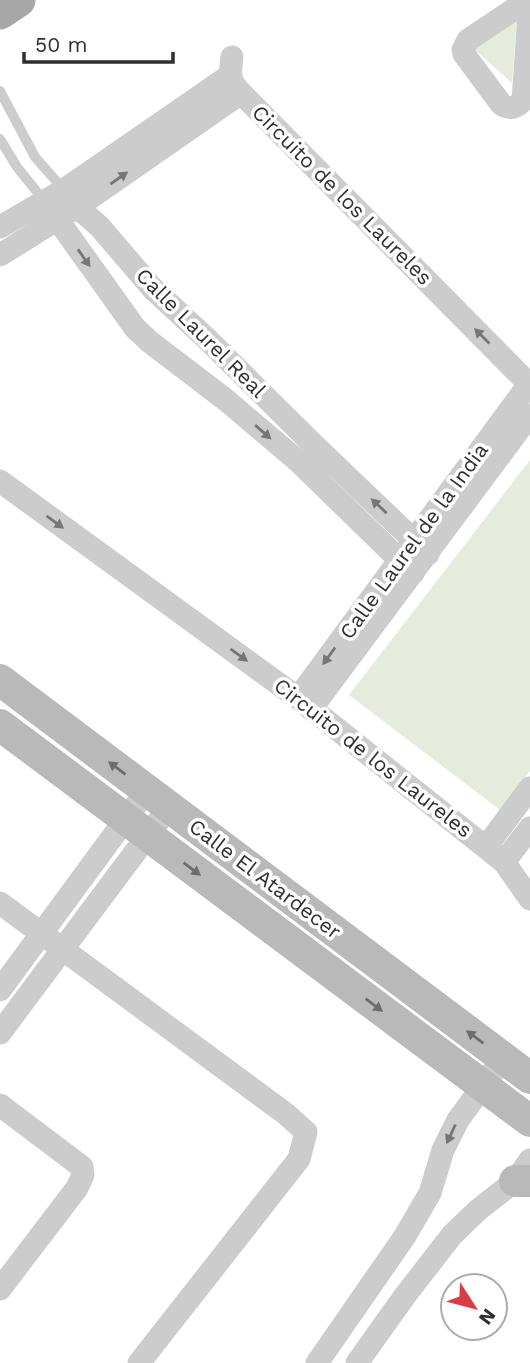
<svg xmlns="http://www.w3.org/2000/svg" width="530" height="1363" font-family="'Work Sans',sans-serif">
	<rect width="100%" height="100%" fill="#fff"/>
	<g fill="#e5ecde">
		<polygon points="517,19 512,83 473,48"/>
		<polygon points="530,460 530,771 500,810 349,695"/>
	</g>
	<g fill="none" stroke-linecap="round" stroke-linejoin="round">
		<g stroke="#ccc" stroke-width="10">
			<polyline points="0,91 35,157 64,190"/>
			<polyline points="0,139 17,167 45,202"/>
		</g>
		<g stroke="#ccc" stroke-width="23">
			<path d="M528,0L468,40L463,50L464,54L501,104C510,110 517,108 523,100L530,0"/>
			<path d="M232,57C230,75 228,79 241,93L530,385"/>
			<polyline points="64,190 77,207 99,226 153,289 207,339 315,446 428,554"/>
			<polyline points="45,202 135,328 150,342 226,400 299,462 413,573"/>
			<polyline points="0,227 64,190 229,76"/>
			<polyline points="0,255 77,207 241,93"/>
			<polyline points="0,481 298,698 504,862 530,899"/>
			<polyline points="298,698 529,384"/>
			<polyline points="311,709 530,415"/>
			<polyline points="486,847 530,788"/>
			<polyline points="504,862 530,828"/>
			<polyline points="0,903 286,1114 306,1132 299,1159 139,1363"/>
			<polyline points="0,990 147,790"/>
			<polyline points="0,1033 169,807"/>
			<polyline points="0,1105 82,1167 83,1175 77,1188 0,1289"/>
			<polyline points="317,1363 405,1236 430,1193 443,1150 458,1120 503,1058"/>
			<polyline points="357,1363 404,1297 452,1235 478,1210 515,1181 530,1160"/>
		</g>
		<g stroke="#b9b9b9" stroke-width="32">
			<polyline points="0,680 530,1078"/>
			<polyline points="0,725 530,1121"/>
			<polyline points="515,1181 530,1181"/>
		</g>
		<polyline stroke="#a7a7a7" stroke-width="35" points="0,12 18,0"/>
	</g>
	<defs><path id="oneway-solid" d="M-6-.8H1V-3.2L6.5 0L1 3.2V.8H-6Z" transform="scale(1.75)"/></defs>
	<g fill="#767676">
		<use href="#oneway-solid" transform="translate(119 178) rotate(-35)"/>
		<use href="#oneway-solid" transform="translate(84 258) rotate(55)"/>
		<use href="#oneway-solid" transform="translate(482 336) rotate(-135)"/>
		<use href="#oneway-solid" transform="translate(263 432) rotate(41)"/>
		<use href="#oneway-solid" transform="translate(379 506) rotate(-137)"/>
		<use href="#oneway-solid" transform="translate(55 522) rotate(36)"/>
		<use href="#oneway-solid" transform="translate(239 655) rotate(36)"/>
		<use href="#oneway-solid" transform="translate(329 656) rotate(126)"/>
		<use href="#oneway-solid" transform="translate(451 1134) rotate(115)"/>
	</g>
	<g fill="#6d6d6d">
		<use href="#oneway-solid" transform="translate(117 768) rotate(-143)"/>
		<use href="#oneway-solid" transform="translate(192 869) rotate(37)"/>
		<use href="#oneway-solid" transform="translate(374 1005) rotate(37)"/>
		<use href="#oneway-solid" transform="translate(475 1037) rotate(-143)"/>
	</g>
	<g text-anchor="middle" stroke-width="7" stroke-linejoin="round" paint-order="stroke">
		<g font-size="21" fill="#2f2f2f" stroke="#fff">
			<text transform="translate(342 195) rotate(45)" y="7">Circuito de los Laureles</text>
			<text transform="translate(201 333) rotate(45)" y="7">Calle Laurel Real</text>
			<text transform="translate(414 541) rotate(-54)" y="7">Calle Laurel de la India</text>
			<text transform="translate(373 758) rotate(38)" y="7">Circuito de los Laureles</text>
			<text transform="translate(265 879) rotate(37)" y="7">Calle El Atardecer</text>
		</g>
	</g>
	<g transform="translate(474 1307) rotate(126)"><circle r="33" fill="#ffffff" stroke="#acacac" stroke-width="2"/>
	<path d="M0-5L12 26L0 18L-12 26Z" fill="#db3c42"/>
	<text y="-10" font-size="19" font-weight="bold" text-anchor="middle" fill="#2f2f2f">N</text>
	</g>
	<path d="M24 52v10h149v-10" fill="none" stroke="#2f2f2f" stroke-width="3.5"/>
	<text x="35" y="52" font-size="21" fill="#2f2f2f" stroke="#ffffff" stroke-width="5" paint-order="stroke">50 m</text>
</svg>
